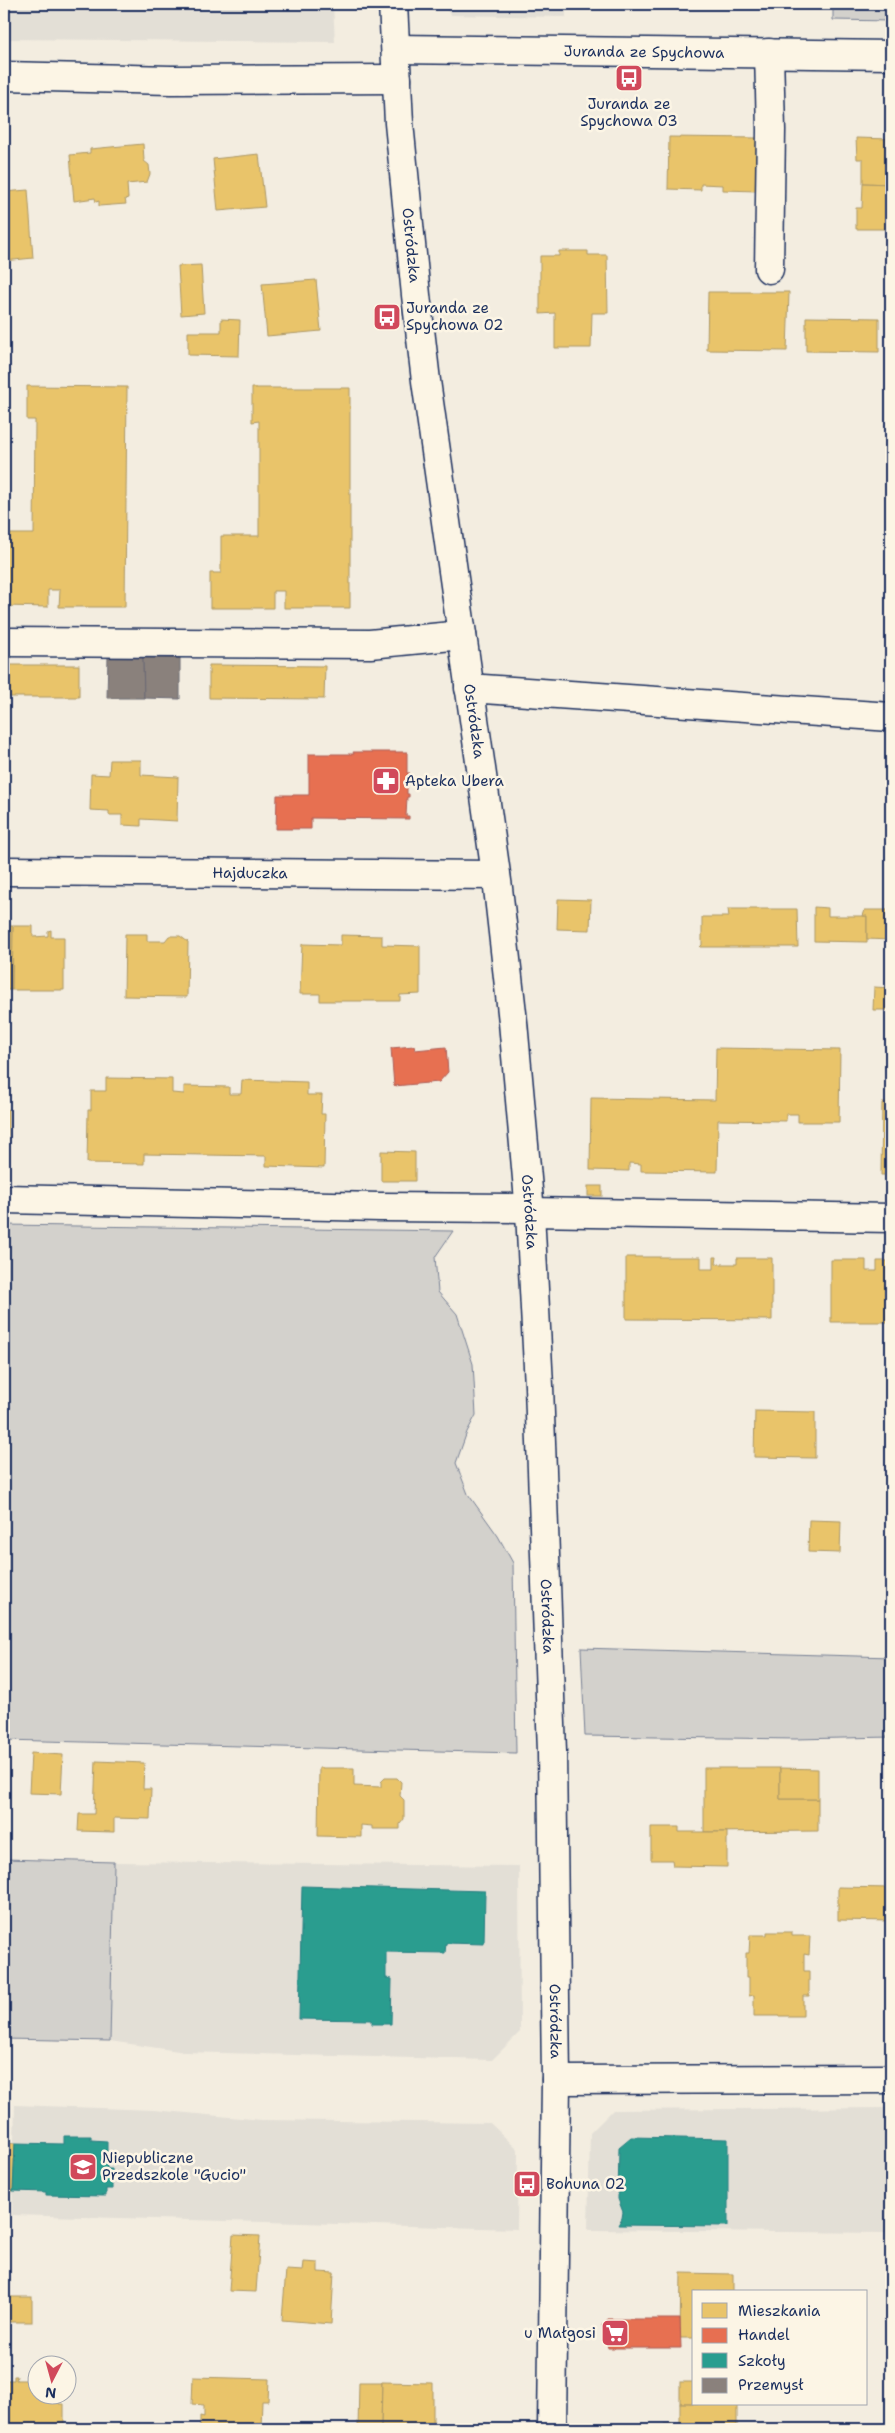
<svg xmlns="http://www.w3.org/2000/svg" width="895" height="2433" font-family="'Shantell Sans',sans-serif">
	<rect width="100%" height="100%" fill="#f3ede0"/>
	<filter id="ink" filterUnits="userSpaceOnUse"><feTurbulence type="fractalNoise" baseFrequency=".02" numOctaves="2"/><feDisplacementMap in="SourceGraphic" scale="10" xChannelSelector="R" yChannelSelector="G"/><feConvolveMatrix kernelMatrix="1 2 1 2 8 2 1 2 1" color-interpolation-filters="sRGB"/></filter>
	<g filter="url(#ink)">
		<g fill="#e3dfd6">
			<polygon points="4,4 333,4 335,42 4,39"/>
			<polygon points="440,4 566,4 566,17 451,15"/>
			<polygon points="114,1862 519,1866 520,2032 492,2060 185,2052 110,2041"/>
			<polygon points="15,2105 154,2110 262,2120 490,2123 518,2150 517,2229 12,2215"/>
			<polygon points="891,2108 891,2233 588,2230 590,2133 613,2110"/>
		</g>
		<g fill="#d3d1cc" stroke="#778095">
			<polygon points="833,4 891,4 891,21 833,20"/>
			<polygon points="4,1225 453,1231 435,1257 438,1292 457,1314 473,1364 476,1415 467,1432 456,1463 468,1494 498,1536 513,1563 516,1753 4,1740"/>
			<polygon points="581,1648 891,1657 891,1737 795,1739 585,1736"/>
			<polygon points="4,1859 114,1862 110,2041 4,2039"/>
		</g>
		<g fill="#e9c46a" stroke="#ab9766">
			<polygon points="669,137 758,138 757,191 723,190 723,185 701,184 701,190 668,189"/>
			<polygon points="856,138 891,139 891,184 863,183 863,159 857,159"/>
			<polygon points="143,144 144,161 149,165 150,174 147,182 127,184 128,198 125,199 126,204 99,206 99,201 96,202 95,198 74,201 70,155 90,153 90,149"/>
			<polygon points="259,154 265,207 218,211 213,159"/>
			<polygon points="863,183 891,184 891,229 856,229 856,208 862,208"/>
			<polygon points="28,190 33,258 4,261 4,192"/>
			<polygon points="559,251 588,251 588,255 607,255 608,313 592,313 591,348 555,348 555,313 540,314 540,256 559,256"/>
			<polygon points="201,265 204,313 181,315 178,266"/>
			<polygon points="316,280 321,331 267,336 262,284"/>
			<polygon points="708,292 789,292 787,351 707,350"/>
			<polygon points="806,317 879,318 879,352 806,351"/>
			<polygon points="221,319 240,320 239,356 188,355 188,332 221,332"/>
			<polygon points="27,386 127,387 125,607 59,607 60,590 48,590 48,607 4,606 4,534 34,534 35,420 27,420"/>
			<polygon points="252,388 350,388 350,608 284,608 284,591 273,591 273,608 210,608 210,573 221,573 221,536 259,536 259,421 252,422"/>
			<rect x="4" y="665" width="75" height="32"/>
			<polygon points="209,665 325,666 324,699 209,698"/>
			<polygon points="110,760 141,760 141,775 178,777 177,821 141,819 141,826 122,825 122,815 109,815 109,811 90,810 91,774 109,775"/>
			<polygon points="558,899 591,900 590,930 557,929"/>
			<polygon points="814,907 828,908 828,916 867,916 867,942 814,941"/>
			<polygon points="728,909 797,909 798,947 700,947 702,945 702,917 729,917"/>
			<polygon points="865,910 891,910 891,940 867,939 867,916 863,916"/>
			<polygon points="4,926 13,926 12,990 4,990"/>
			<polygon points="13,926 33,926 33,937 48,936 48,931 51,930 51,937 64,937 64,990 12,990"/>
			<polygon points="125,934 147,934 147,941 165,941 169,936 180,936 188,942 187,997 124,996"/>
			<polygon points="341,935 382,936 382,945 420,946 420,994 400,995 400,1001 320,1001 320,994 300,994 302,944 341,945"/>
			<polygon points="874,987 891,988 891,1010 873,1010"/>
			<polygon points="716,1048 840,1050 839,1122 798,1122 798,1114 786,1114 786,1121 718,1120 717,1172 641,1171 641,1164 629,1163 629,1171 590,1170 591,1098 715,1100"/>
			<polygon points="106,1078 172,1079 172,1093 184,1094 184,1086 229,1087 229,1094 241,1094 242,1080 307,1082 307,1095 322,1095 321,1114 325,1114 324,1168 266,1166 266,1156 144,1154 144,1164 87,1163 88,1113 88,1110 91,1110 91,1091 106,1091"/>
			<polygon points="4,1089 6,1089 5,1108 8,1109 8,1162 4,1162"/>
			<polygon points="882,1103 891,1103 891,1175 881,1175"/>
			<polygon points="381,1151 415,1152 415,1181 381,1181"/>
			<rect x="588" y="1186" width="14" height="10"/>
			<polygon points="626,1257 701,1257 701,1269 714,1269 714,1257 717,1257 716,1264 737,1264 737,1258 772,1258 772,1320 626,1319"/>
			<polygon points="831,1260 866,1260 866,1271 877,1271 877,1261 891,1261 891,1322 831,1322"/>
			<polygon points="755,1411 815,1412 815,1458 754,1457"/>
			<polygon points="809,1520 841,1521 840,1553 808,1552"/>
			<polygon points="31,1753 63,1755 61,1794 29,1793"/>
			<polygon points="96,1761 144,1763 143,1789 151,1789 150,1819 114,1818 114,1832 78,1831 79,1814 94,1814"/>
			<polygon points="319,1768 354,1768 354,1786 381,1787 381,1782 385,1778 397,1778 401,1782 400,1796 404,1800 404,1819 400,1824 400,1829 372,1829 372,1826 361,1825 361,1837 318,1836"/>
			<polygon points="704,1768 780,1768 780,1799 818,1799 818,1831 704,1832"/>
			<polygon points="780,1768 818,1769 818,1799 780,1799"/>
			<polygon points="651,1827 679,1827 679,1832 727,1832 727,1867 673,1866 672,1860 651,1860"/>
			<polygon points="838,1887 891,1888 891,1921 838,1920"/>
			<polygon points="767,1932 792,1932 792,1936 810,1936 809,1955 804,1954 804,1971 809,1971 809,1996 803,1996 803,2016 754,2016 754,1995 749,1996 749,1977 746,1977 746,1953 749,1953 750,1935 767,1935"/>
			<polygon points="4,2142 15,2143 13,2191 4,2191"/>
			<polygon points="233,2235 260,2236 256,2292 229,2291"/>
			<polygon points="304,2262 318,2263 318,2272 334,2273 331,2324 282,2320 286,2270 303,2271"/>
			<polygon points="681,2273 733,2274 733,2292 694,2292 694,2338 680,2338"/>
			<rect x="4" y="2297" width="28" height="25"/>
			<polygon points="14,2376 17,2376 16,2380 38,2380 38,2396 59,2396 59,2404 64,2404 64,2429 4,2429 4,2380 14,2380"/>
			<polygon points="193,2377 269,2379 268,2401 262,2401 261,2429 200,2429 200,2416 204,2417 204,2405 192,2404"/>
			<polygon points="359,2382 382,2382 381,2429 358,2429"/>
			<polygon points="382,2382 433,2383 433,2429 381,2429"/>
			<rect x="680" y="2382" width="14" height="21"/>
			<polygon points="680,2403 737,2404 737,2429 664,2429 664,2424 680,2424"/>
		</g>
		<g fill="#e76f51" stroke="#aa5c55">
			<polygon points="353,752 407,752 407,773 410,773 410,776 407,775 407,794 409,794 409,797 407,797 406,816 409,816 409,819 311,818 311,829 276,829 277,795 309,795 309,754 354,754"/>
			<polygon points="414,1046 415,1050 446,1047 448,1072 439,1082 394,1086 391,1048"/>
			<polygon points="608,2319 680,2319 681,2348 608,2348 602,2325"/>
		</g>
		<g fill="#2a9d8f" stroke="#267c80">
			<polygon points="302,1886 485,1891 484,1944 446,1943 445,1953 386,1952 386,1978 392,1979 391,2024 372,2024 372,2020 299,2019"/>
			<polygon points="64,2136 91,2136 91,2140 107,2141 107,2169 112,2169 112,2189 106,2189 106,2196 46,2195 46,2192 13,2191 15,2143 64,2144"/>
			<polygon points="631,2137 728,2139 728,2226 618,2225 622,2218 623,2212 618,2199 619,2147"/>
		</g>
		<g fill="#8a817c" stroke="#696873">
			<polygon points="108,657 143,657 144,698 107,698"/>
			<polygon points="143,657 180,657 180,699 144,698"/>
		</g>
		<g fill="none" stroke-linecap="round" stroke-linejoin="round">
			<defs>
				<g id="minor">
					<path id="s1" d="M393,4L399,123L416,295L426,381L498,888L513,1022L530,1212L539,1386L552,1752L556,2080L552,2429"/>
					<path id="s2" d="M396,49L891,55"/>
					<polyline points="769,53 771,130 769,269"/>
					<polyline points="4,76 171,80 397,79"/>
					<polyline points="4,642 370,644 462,635"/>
					<polyline points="469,688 891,717"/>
					<path id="s3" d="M4,871L496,875"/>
					<polyline points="4,1199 380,1207 529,1208"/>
					<polyline points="530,1212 891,1218"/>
					<polyline points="556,2080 891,2079"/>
				</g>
			</defs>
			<use href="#minor" stroke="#1b2f5e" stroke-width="31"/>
			<use href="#minor" stroke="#fcf5e5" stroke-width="28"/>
		</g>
	</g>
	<defs>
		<symbol id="bus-square" viewBox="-11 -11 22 22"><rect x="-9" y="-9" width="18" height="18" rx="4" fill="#d1495b" stroke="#fcf5e5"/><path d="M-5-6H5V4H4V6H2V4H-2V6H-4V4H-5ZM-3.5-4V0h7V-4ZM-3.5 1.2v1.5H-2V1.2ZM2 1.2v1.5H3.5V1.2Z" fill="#fff"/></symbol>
		<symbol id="pharmacy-square" viewBox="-11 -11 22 22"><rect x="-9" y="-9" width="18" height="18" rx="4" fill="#d1495b" stroke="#fcf5e5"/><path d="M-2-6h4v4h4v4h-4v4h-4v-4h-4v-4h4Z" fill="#fff"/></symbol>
		<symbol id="school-square" viewBox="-11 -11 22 22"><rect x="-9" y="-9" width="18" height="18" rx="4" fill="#d1495b" stroke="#fcf5e5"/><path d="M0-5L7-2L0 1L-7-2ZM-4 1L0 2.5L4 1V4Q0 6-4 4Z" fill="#fff"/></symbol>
		<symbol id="supermarket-square" viewBox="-11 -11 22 22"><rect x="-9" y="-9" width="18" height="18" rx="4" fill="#d1495b" stroke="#fcf5e5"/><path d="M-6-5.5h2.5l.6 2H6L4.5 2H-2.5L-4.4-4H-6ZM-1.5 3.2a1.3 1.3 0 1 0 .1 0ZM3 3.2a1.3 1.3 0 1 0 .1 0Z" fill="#fff"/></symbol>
	</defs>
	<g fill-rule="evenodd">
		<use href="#bus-square" x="613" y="62" width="32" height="32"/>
		<use href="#bus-square" x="371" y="301" width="32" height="32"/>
		<use href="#pharmacy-square" x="370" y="765" width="32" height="32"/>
		<use href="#school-square" x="67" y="2151" width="32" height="32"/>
		<use href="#bus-square" x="511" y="2168" width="32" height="32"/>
		<use href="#supermarket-square" x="599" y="2317" width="32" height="32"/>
	</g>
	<g text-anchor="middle" stroke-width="5" stroke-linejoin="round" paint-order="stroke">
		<g font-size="15" fill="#1b2f5e" stroke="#fcf5e5">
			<text dy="5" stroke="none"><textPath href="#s2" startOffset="248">Juranda ze Spychowa</textPath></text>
			<text dy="5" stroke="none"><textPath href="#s1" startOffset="242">Ostródzka</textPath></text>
			<text dy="5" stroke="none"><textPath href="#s1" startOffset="722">Ostródzka</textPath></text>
			<text dy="5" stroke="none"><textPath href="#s3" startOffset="246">Hajduczka</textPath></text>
			<text dy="5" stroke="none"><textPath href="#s1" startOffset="1216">Ostródzka</textPath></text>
			<text dy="5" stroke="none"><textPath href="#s1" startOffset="1621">Ostródzka</textPath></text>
			<text dy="5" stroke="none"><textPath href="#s1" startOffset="2026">Ostródzka</textPath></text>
		</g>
		<g font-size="15" fill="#1b2f5e" stroke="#fcf5e5" text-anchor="start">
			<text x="629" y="109" text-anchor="middle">Juranda ze<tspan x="629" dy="17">Spychowa 03</tspan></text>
			<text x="406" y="313">Juranda ze<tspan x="406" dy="17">Spychowa 02</tspan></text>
			<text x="405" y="786">Apteka Ubera</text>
			<text x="102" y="2163">Niepubliczne<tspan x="102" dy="17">Przedszkole "Gucio"</tspan></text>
			<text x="546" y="2189">Bohuna 02</text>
			<text x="596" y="2338" text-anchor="end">u Małgosi</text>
		</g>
	</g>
	<rect width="895" height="2433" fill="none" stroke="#fcf5e5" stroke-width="20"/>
	<rect x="10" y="10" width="875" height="2413" fill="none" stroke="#1b2f5e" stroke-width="2" filter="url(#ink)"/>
	<rect x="692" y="2290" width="175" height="115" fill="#fcf5e5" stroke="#a2a6af"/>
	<rect x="702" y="2303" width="25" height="15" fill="#e9c46a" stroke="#a2a6af"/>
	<text x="738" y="2316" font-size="15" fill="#1b2f5e">Mieszkania</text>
	<rect x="702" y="2328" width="25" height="15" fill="#e76f51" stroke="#a2a6af"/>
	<text x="738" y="2340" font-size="15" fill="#1b2f5e">Handel</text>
	<rect x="702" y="2353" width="25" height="15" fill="#2a9d8f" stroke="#a2a6af"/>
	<text x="738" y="2366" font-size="15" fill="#1b2f5e">Szkoły</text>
	<rect x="702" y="2378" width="25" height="15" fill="#8a817c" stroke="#a2a6af"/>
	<text x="738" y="2390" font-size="15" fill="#1b2f5e">Przemysł</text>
	<g transform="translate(52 2380) rotate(186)"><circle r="24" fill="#fcf5e5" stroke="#a2a6af"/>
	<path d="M0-4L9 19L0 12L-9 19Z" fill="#d1495b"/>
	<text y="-8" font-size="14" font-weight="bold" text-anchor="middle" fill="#1b2f5e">N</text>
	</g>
</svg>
